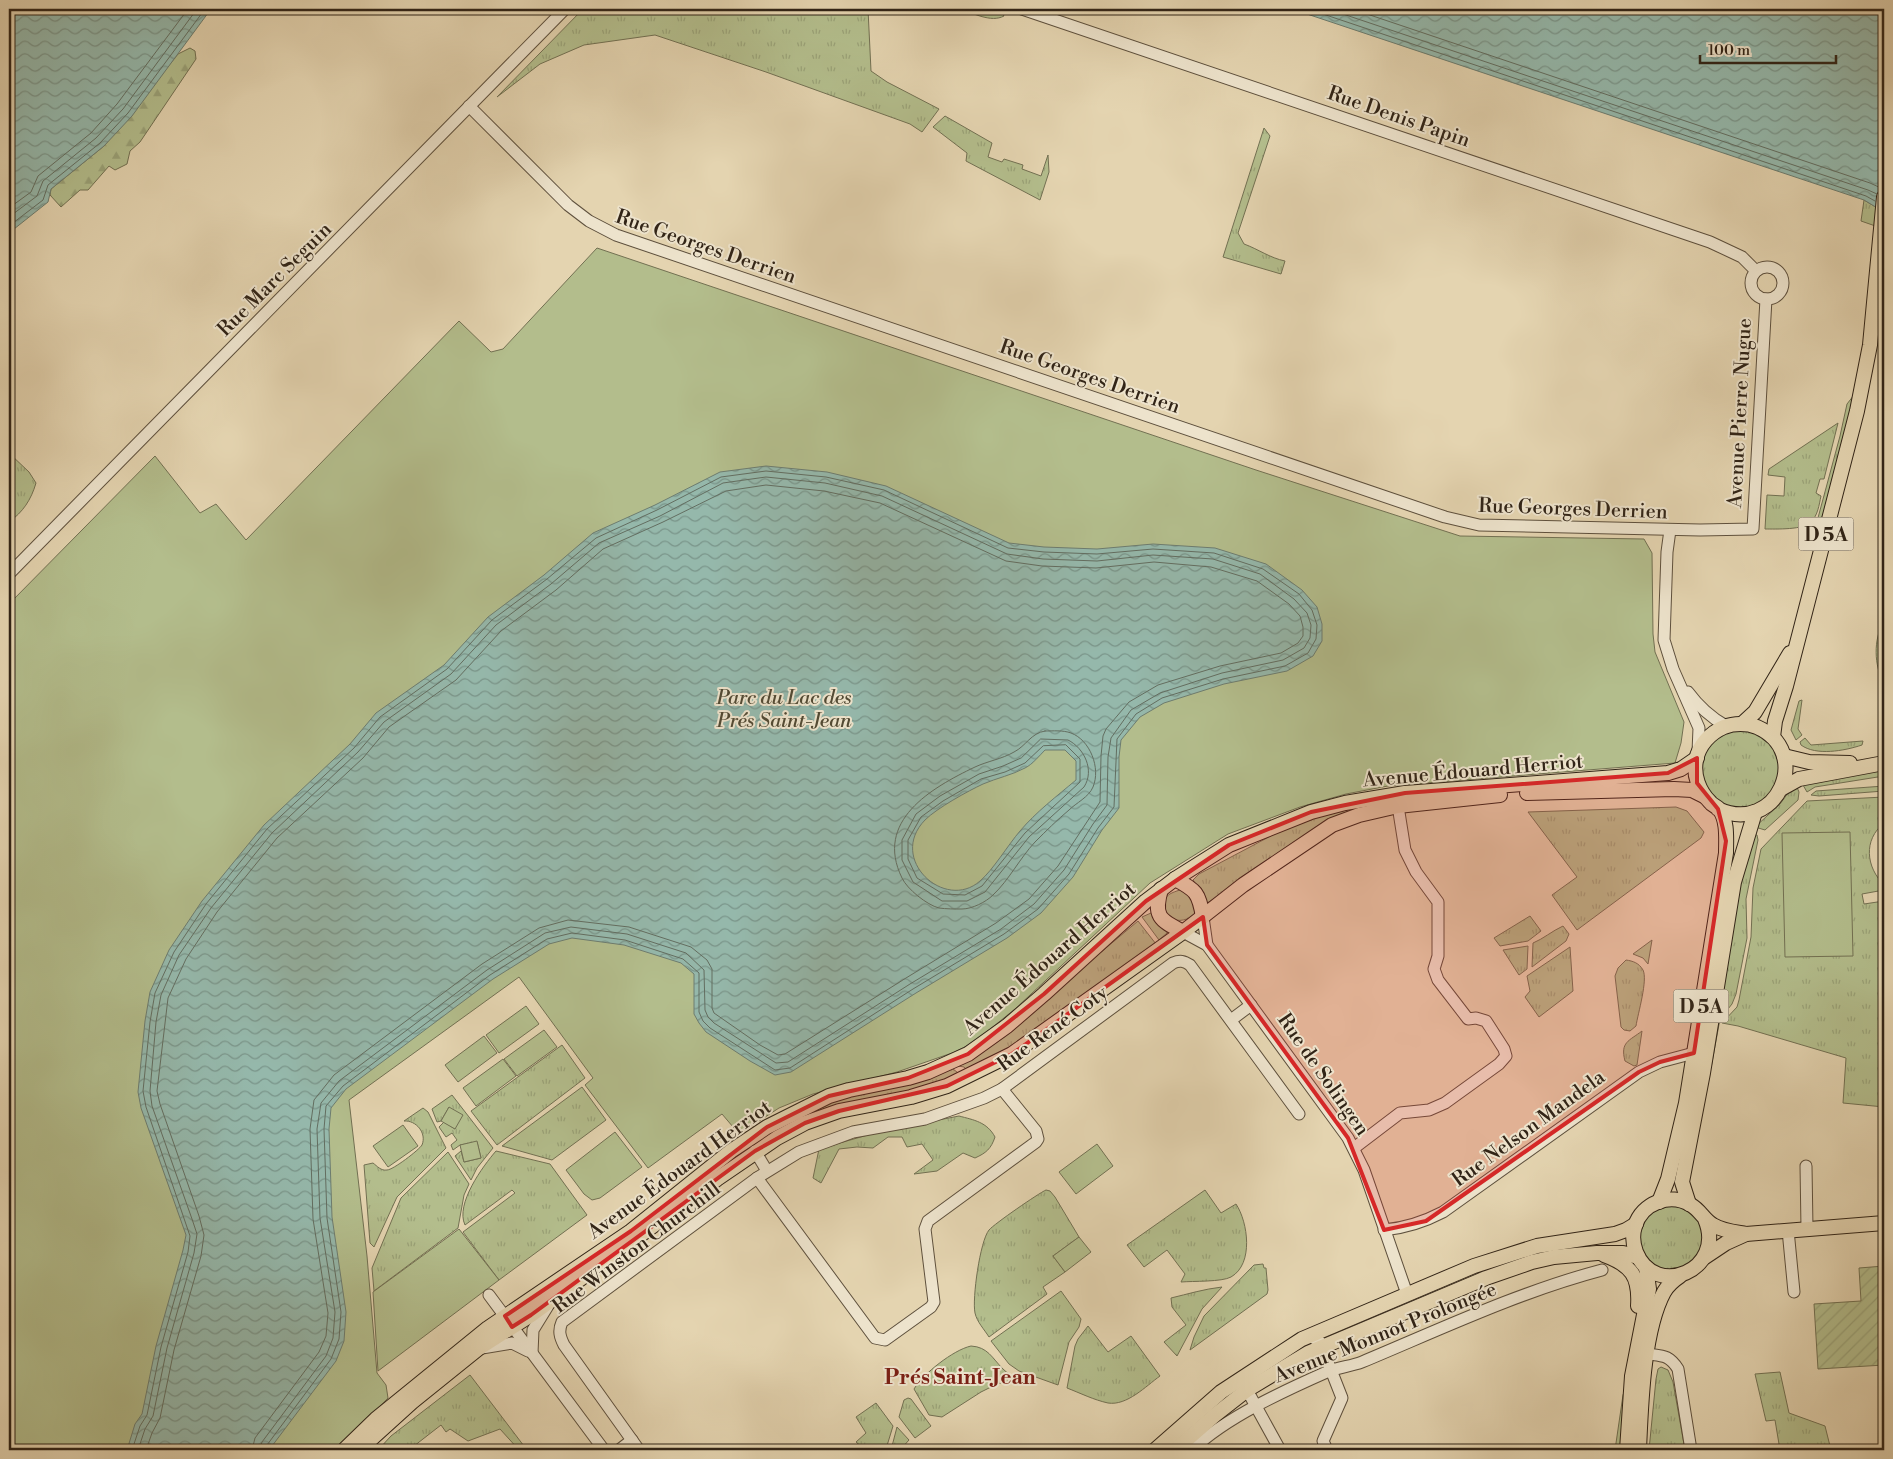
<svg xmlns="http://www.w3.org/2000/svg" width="1893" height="1459" font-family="'Libre Bodoni',serif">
	<defs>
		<pattern id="grass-tufts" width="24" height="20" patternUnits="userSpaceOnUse" patternTransform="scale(1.25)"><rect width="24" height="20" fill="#b3bd8c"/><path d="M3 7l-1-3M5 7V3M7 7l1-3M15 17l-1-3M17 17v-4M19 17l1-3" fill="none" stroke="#9aa278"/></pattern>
		<pattern id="forest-firs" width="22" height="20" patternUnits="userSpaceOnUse" patternTransform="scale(1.25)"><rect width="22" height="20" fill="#b3bd8c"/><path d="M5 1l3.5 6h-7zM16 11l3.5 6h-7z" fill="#9aa278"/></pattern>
		<pattern id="garden-furrows" width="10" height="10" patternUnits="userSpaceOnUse" patternTransform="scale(1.25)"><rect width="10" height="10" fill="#b3bd8c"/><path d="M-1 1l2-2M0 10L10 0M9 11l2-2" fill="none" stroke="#9aa278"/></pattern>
		<pattern id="water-waves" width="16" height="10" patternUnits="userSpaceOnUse" patternTransform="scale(1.25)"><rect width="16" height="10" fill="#95b8ab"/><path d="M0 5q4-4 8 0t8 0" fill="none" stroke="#7a958a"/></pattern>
	</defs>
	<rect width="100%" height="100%" fill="#e4d4b0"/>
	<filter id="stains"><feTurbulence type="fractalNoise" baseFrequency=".004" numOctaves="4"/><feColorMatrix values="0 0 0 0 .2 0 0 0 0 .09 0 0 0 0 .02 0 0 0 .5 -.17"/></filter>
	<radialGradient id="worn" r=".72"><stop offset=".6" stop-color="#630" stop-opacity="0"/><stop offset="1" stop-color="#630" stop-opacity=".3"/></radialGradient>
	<g fill="url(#grass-tufts)" stroke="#727052">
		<polygon points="583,9 868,9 871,71 887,82 939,109 922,132 910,124 766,72 655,35 584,45 540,64 497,97"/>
		<path d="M960,9H996L1001,11L1004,16C991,23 973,13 960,9Z"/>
		<polygon points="945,116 992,143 988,157 1002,162 1004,159 1023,165 1022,169 1041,176 1048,155 1049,172 1040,200 966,161 967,153 933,127"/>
		<path d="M1264,128L1270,136L1238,233L1244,244C1258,249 1270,258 1285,261L1281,274L1223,257Z"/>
		<polygon points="1864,200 1884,212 1884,229 1861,221"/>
		<polygon points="1854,395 1822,530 1815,529 1840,436 1847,404"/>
		<path d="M1838,423L1824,479H1820L1816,493L1821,496C1819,505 1818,515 1811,522C1804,530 1776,529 1765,529L1767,495L1784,496L1785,477L1768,475L1769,469Z"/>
		<path d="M9,453L29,472L36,483C31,500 23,512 9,522Z"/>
		<path d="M1884,620V634L1881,649L1884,685C1874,664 1873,641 1884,620Z"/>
		<polygon points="1802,700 1798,729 1802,735 1796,740 1791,730 1799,701"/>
		<circle cx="1740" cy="769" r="39"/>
		<path d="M1805,738L1811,745L1863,741L1862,745C1844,751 1816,756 1801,745L1800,742Z"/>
		<polygon points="1884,769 1884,776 1815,787 1807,792 1803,785"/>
		<polygon points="1796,785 1799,792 1798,800 1765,830 1755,827 1780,804 1791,789"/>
		<polygon points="1884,786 1884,791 1819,796 1811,795 1816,791"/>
		<path d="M1884,797V823C1863,840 1866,867 1884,885V890L1862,894L1864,904L1884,901V1107L1843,1103L1846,1058L1738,1026L1722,1023L1737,1007L1739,1000L1751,937L1753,888L1761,849L1807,801Z"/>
		<polygon points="1372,803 1207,903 1193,880 1199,874 1282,830 1316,815"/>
		<polygon points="1676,807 1687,811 1704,832 1701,838 1577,930 1552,895 1577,877 1528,812"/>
		<polygon points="1752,834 1757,835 1758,840 1746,899 1747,938 1736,994 1732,1004 1720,1019 1711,1068 1709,1064 1739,883"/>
		<path d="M1180,890L1190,894L1196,905L1194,916C1183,921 1177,923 1166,915C1162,900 1163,895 1180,890Z"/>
		<polygon points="1151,913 1167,930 1167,933 1159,940 1142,917"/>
		<polygon points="1530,916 1541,931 1528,941 1500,946 1494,938"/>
		<polygon points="1138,921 1156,944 1010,1049 969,1073 964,1067 958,1066 1069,979"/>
		<path d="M1563,926L1569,934L1566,941L1532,967L1533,943C1543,939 1552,931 1563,926Z"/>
		<polygon points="1652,940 1648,964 1643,958 1633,954"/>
		<polygon points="1528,946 1527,969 1519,975 1503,950"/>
		<polygon points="1570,947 1573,991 1539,1017 1525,997 1530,991 1527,976"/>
		<path d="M1626,960C1633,961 1639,963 1643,970C1648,980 1638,1013 1636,1026L1630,1031L1624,1030L1621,1027L1615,976L1618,968Z"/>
		<path d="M1642,1031L1637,1065L1634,1066L1625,1061C1620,1042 1629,1041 1642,1031Z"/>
		<polygon points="562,1045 585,1078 497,1145 471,1111"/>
		<polygon points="948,1065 962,1076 793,1123 827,1101"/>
		<polygon points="582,1087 606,1120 552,1160 502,1146"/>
		<polygon points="452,1095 493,1148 477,1168 471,1180 455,1156 461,1151 464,1162 481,1158 477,1142 460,1145 453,1150 451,1145 457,1140 452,1133 446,1137 439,1127 444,1122 455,1129 449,1107 441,1121 437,1122 432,1109"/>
		<path d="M423,1108L428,1112L446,1148L397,1197L374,1247L370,1243L364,1165L373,1163C377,1166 381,1171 387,1170C393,1170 419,1150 422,1145C427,1133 416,1120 404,1121Z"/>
		<path d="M959,1116C974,1120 987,1122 995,1137C991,1149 986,1153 975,1158L963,1153L937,1171L914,1174L933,1160L922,1144L907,1147L902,1137H888L873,1148L857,1147L839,1149L821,1183L813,1178L819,1149L878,1132Z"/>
		<path d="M496,1151L550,1164L587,1215L499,1280L463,1232L515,1193L512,1190L465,1225C455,1204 483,1166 496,1151Z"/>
		<polygon points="448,1152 469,1184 464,1195 458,1228 374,1291 372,1268 401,1198"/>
		<path d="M1046,1190L1050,1191L1055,1197L1079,1237L1053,1256L1065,1272L1043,1287L1047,1294L989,1337C984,1329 977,1322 975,1313C972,1299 980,1241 989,1230C994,1224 1039,1193 1046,1190Z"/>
		<path d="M1205,1190L1221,1213L1236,1204C1248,1222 1254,1264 1231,1277C1222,1282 1193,1281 1181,1282L1185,1274L1167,1250L1144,1267L1127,1245Z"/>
		<circle cx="1671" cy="1238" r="32"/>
		<polygon points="1263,1264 1264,1268 1266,1268 1268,1290 1267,1294 1190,1350 1194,1337 1204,1316 1254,1265"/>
		<path d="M1222,1287L1202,1309L1177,1356L1164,1342L1186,1325L1172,1307L1171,1298C1188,1294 1204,1289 1222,1287Z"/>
		<polygon points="1061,1291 1081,1319 1079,1327 1069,1342 1058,1385 1019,1371 1009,1364 991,1341"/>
		<path d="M1088,1326L1108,1352L1131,1336L1160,1376C1146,1386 1127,1406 1108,1403C1094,1400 1080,1393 1067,1388L1075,1346L1078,1339Z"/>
		<path d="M971,1346C988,1347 992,1358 1003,1369C1007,1373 1012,1376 1017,1379L997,1384L981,1392L942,1417L929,1415L914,1389C923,1374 953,1350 971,1346Z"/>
		<polygon points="1661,1367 1668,1370 1673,1382 1685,1450 1649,1450 1656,1379 1658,1369"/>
		<polygon points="1780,1372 1789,1413 1825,1426 1831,1450 1780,1450 1775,1420 1766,1421 1755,1374"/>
		<polygon points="470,1375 527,1450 519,1450 500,1429 468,1441 450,1429 446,1432 441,1425 414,1446 417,1450 378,1450 391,1436"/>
		<polygon points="1626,1386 1622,1450 1615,1450 1623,1395"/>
		<polygon points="908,1398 911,1399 931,1426 915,1438 899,1417 904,1400"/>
		<path d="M876,1403L893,1426L886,1449C873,1449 866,1452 856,1442L866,1433L856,1417Z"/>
		<polygon points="897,1427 909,1440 900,1450 891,1450"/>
	</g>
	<polygon fill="url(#forest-firs)" stroke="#727052" points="190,48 195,51 196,59 140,142 130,151 127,164 115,170 109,166 88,190 80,190 61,207 50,195 51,189 104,146 178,54"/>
	<g fill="#b3bd8c" stroke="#727052">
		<polygon points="597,248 1256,470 1460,536 1644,539 1652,553 1653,634 1655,652 1684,722 1681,743 1675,763 1388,786 1346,794 1300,807 1228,834 1150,883 1015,1009 973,1043 952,1053 897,1072 813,1094 779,1108 739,1134 722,1114 648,1168 585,1085 593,1078 519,977 349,1100 367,1256 377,1373 386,1385 388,1398 339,1450 9,1450 9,604 155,456 200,513 216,504 246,540 459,321 491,352 503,349"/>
		<polygon points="1850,832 1853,956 1785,957 1782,833"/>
		<polygon points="526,1006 539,1024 499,1053 486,1035"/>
		<polygon points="544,1030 557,1047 517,1076 504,1059"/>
		<polygon points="484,1036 497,1053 458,1082 445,1065"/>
		<polygon points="503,1059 516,1076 476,1106 463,1088"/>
		<polygon points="449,1107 463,1115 455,1129 441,1121"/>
		<polygon points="403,1125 418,1146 388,1167 373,1146"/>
		<polygon points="615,1132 642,1167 600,1198 592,1200 584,1194 566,1170"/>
		<polygon points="477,1141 481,1158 464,1162 460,1145"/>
		<polygon points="1097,1144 1113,1166 1076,1194 1059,1172"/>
		<polygon points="459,1229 499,1280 378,1371 373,1292"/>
		<polygon points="1079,1237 1091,1252 1065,1272 1053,1256"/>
	</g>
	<polygon fill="url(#garden-furrows)" stroke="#727052" points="1884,1266 1884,1365 1818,1369 1814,1304 1861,1301 1859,1268"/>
	<g fill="url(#water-waves)" stroke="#6d7d70" fill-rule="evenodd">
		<polygon points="9,9 211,9 132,116 104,146 51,189 48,202 9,233"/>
		<polygon points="1292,9 1884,9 1884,212 1864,200"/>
		<path d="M766,466L827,472L886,486L1009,543L1044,547L1097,549L1153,544L1215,548L1266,564L1302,590L1317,607L1322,624V641L1313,656L1287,671L1224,684L1164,703L1140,717L1121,740L1119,757V808L1102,830L1073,877L1041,913L1007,938L916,993L791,1072L775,1075L750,1061L706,1032L699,1023L694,1014V974L681,963L624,945L572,938L549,944L493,979L346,1089L331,1108L329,1129L332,1217L346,1312L344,1341L336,1361L269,1450H127L135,1424L142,1414L156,1346L183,1250L186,1235L141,1108L138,1092L145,1021L150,992L169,950L202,901L264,825L350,744L376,713L444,665L488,617L544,575L593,533L655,505L720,472ZM1045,750H1065L1076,761V780C1057,796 1036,812 1020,831C1008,845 993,870 980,881C945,912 887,859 925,820C937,808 968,791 983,784C997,778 1012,775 1025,768C1033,764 1039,756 1045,750Z"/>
	</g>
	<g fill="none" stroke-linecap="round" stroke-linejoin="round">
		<g stroke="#636e61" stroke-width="1">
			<polyline points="1308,9 1866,196 1875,201"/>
			<polyline points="1328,9 1868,190 1877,194"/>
			<polyline points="1352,9 1870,183 1883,189"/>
			<polyline points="9,208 31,192 38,176 91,133 117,104 188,9"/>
			<polyline points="9,217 37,196 43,181 96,138 123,109 197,9"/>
			<polyline points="9,226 43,200 48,185 100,143 128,113 205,9"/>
			<path d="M1045,731C1053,731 1063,730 1071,733C1090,740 1101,768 1093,787C1089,797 1076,803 1069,810C1057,820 1046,831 1035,842C1020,858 1009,880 993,895C986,902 972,909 962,909C955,909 946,909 939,908C927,905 907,889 902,878C874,821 931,788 975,767C988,761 1002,759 1014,752C1026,746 1031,733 1045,731Z"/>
			<path d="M1041,739L1068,740C1084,748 1095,770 1084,787L1029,837L985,892L967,901H942L913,882L902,860V840L916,814L940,796L979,774L1003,766L1021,758Z"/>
			<polygon points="1066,745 1080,759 1080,782 1025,833 982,886 965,895 943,894 917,878 908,859 908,840 921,817 943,801 981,779 1005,772 1025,763 1043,746"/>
			<polyline points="132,1450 140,1426 147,1415 161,1347 188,1252 190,1236 146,1107 143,1091 150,1022 155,993 174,952 206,904 267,829 354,748 380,717 447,669 492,620 547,579 596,538 657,510 721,477 766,471 826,477 884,490 1008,548 1044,552 1097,554 1153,549 1214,553 1263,569 1299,594 1312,610 1317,625 1316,639 1308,653 1285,666 1223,679 1162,698 1136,714 1117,739 1114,807 1098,828 1069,874 1038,909 1004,934 913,989 790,1068 775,1070 710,1028 703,1021 699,1012 699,973 683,959 625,940 572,933 547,939 490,975 343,1086 326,1106 324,1129 327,1218 341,1312 339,1339 331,1359 267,1445 266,1450"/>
			<polyline points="138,1450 145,1429 153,1416 167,1348 194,1253 197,1234 192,1219 152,1106 150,1091 156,1022 161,995 179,955 211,908 272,833 358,752 384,722 451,674 496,625 551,584 599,543 660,516 723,483 766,477 825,483 882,496 1007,554 1043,559 1097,561 1153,555 1213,559 1260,574 1294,599 1307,613 1311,625 1310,638 1304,648 1283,660 1222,673 1160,693 1131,710 1111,738 1108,757 1107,805 1093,824 1064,870 1034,904 1001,929 910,984 788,1062 776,1063 714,1023 708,1017 705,1010 704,970 686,953 627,934 571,927 545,933 487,970 339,1081 321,1103 317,1129 320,1218 335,1312 333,1338 326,1356 262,1442 259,1450"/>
			<polyline points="146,1450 152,1433 160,1418 174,1350 201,1256 204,1235 199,1216 160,1104 157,1091 168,998 186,959 217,912 277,838 363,758 389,727 456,680 501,631 556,590 603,549 663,522 726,491 766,485 824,491 880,503 1006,561 1042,566 1096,568 1154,562 1211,567 1257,581 1289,604 1300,616 1303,627 1303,636 1298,643 1281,653 1220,666 1158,685 1129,702 1106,729 1103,736 1101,756 1100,802 1058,866 1029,899 996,923 906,978 785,1054 778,1055 760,1045 714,1013 712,1008 712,969 707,960 691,947 629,927 568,920 539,928 482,964 334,1075 314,1100 310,1129 313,1219 328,1313 326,1336 319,1352 255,1438 252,1450"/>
		</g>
		<defs>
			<g id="minor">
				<polyline points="1022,9 1710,242 1742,257 1756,271"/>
				<polyline points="469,106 568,205 589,221 616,235 1445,517 1479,525 1700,530 1753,529 1766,299"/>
				<circle cx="1767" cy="283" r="16"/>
				<polyline points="1670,530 1667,552 1664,640 1673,669 1699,728 1698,752"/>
				<polyline points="9,574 565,9"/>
				<path d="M1688,692C1699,707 1710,717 1726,726"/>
				<polyline points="1203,917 1207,945"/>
				<polyline points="1183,932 1207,945 1348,1138 1364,1170 1407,1294"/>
				<polyline points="1231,1020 1251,1005"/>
				<polyline points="1354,1148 1400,1113 1429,1110 1445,1103 1499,1064 1506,1056 1504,1049 1486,1021 1476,1018 1468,1019 1438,980 1434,969 1438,956 1438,902 1416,872 1405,850 1398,806"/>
				<polyline points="755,1151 767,1171"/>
				<polyline points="1806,1166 1807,1228"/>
				<polyline points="757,1178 875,1338 885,1340 931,1307 934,1302 925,1229 928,1221 1036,1142 1038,1139 1036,1131 1002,1089"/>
				<path d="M1384,1230C1405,1228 1424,1222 1443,1212L1639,1072L1660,1062L1694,1053"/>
				<polyline points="1788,1230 1794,1292"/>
				<polyline points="489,1295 604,1450"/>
				<polyline points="1310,1336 1320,1342 1342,1398 1323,1441 1327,1450"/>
				<polyline points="482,1348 512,1343 528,1351"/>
				<polyline points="532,1353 533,1330 549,1304"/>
				<path d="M1648,1354C1663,1356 1669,1355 1678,1369L1691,1450"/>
				<polyline points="1247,1390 1280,1450"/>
				<polyline points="619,1450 632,1440"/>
				<path d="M639,1450L564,1345C560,1337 558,1331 562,1322L757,1178L799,1152L853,1132L925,1119L984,1098L1002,1089L1173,963C1180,960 1184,961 1190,965L1299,1114"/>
				<path d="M1192,1450C1226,1417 1286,1390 1329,1371C1340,1367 1352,1366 1362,1362C1441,1329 1519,1292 1602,1270"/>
			</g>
			<g id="major">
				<polyline points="1742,724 1755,712 1790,653"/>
				<polyline points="1773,737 1775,721 1786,686 1857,411 1870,345 1884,197"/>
				<polyline points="1784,756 1809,762 1850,763"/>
				<polyline points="1781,789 1799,779 1884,763"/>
				<polyline points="1527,793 1674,789 1692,790 1704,796"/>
				<path d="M1175,879C1196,890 1199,893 1203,917"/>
				<path d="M1161,889C1153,917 1160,920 1183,932"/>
				<path d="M1659,1202L1668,1179L1686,1103L1726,853C1726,840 1728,820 1719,809C1716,806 1712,805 1710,802C1699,791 1693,775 1696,760C1699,745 1710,733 1724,727C1734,723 1747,723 1757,727C1814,752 1777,836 1718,809"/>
				<polyline points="1689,1204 1682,1182 1703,1073 1734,882 1755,812"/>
				<path d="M1705,1219C1727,1270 1655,1300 1636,1252C1633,1244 1632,1235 1635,1226C1642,1203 1670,1192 1691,1205C1700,1210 1704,1220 1713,1225C1723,1231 1735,1232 1746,1234"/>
				<path d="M1604,1255C1631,1265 1640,1276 1638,1306"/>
				<polyline points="1705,1257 1726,1243 1746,1234 1884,1223"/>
				<polyline points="344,1450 376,1419 488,1328 631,1231 731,1151 767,1127 829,1096 849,1090 908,1078 928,1072 968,1054 1007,1026 1044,994 1146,901 1175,879 1229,845 1311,812 1345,803 1405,793 1668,773 1681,769 1697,758"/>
				<polyline points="359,1450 412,1402 479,1348 531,1315 717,1179 777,1138 805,1123 839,1111 911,1097 947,1086 1012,1054 1183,932 1243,885 1332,825 1359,815 1398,806 1500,795"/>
				<polyline points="1155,1450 1221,1392 1302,1339 1474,1266 1537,1246 1615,1234 1626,1230 1636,1224"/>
				<polyline points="1175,1450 1215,1415 1247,1390 1308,1353 1486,1278 1532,1262 1554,1257 1597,1253 1623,1253 1638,1257"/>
				<polyline points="1627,1450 1632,1376 1649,1289 1646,1267"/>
				<path d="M1639,1450C1641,1405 1643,1331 1664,1292C1668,1285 1674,1280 1680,1276"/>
			</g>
		</defs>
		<use href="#minor" stroke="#5e503d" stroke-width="13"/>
		<use href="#major" stroke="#312417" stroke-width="16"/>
		<use href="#minor" stroke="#ede3cc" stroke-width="11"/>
		<use href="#major" stroke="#e4d4b0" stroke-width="14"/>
	</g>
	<path fill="#d62828" fill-opacity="0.2" stroke="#d62828" stroke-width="4" stroke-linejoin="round" d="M1697,758V783L1718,809L1726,841L1694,1053L1660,1062L1639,1072L1426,1221L1384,1230L1348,1138L1207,945L1203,917L1012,1054L947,1086L839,1111L805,1123L755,1151L531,1315L512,1327L505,1316L631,1231L767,1127L829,1096L908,1078L968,1054L1044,994L1146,901L1229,845L1311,812L1405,793L1668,773Z"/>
	<g text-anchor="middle" stroke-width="4" stroke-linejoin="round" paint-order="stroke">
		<g fill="#ede3cc" stroke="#695d4d" stroke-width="1">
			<rect x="1798.5" y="517.5" width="55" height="33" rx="4"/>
			<rect x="1673.5" y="989.5" width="55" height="33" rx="4"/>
		</g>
		<g font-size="19" font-weight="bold" fill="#312417">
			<text x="1826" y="541">D 5A</text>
			<text x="1701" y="1013">D 5A</text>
		</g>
		<g font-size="20" fill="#312417" stroke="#ede3cc">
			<text transform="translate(1399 116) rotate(19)" y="7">Rue Denis Papin</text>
			<text transform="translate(706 246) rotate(19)" y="7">Rue Georges Derrien</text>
			<text transform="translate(274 279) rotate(-45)" y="7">Rue Marc Seguin</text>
			<text transform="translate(1090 376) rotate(19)" y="7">Rue Georges Derrien</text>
			<text transform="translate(1739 413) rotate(-87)" y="7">Avenue Pierre Nugue</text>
			<text transform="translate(1573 508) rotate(2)" y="7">Rue Georges Derrien</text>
			<text transform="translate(1473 770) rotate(-5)" y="7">Avenue Édouard Herriot</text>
			<text transform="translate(1049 958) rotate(-41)" y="7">Avenue Édouard Herriot</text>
			<text transform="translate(1052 1028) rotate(-36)" y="7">Rue René Coty</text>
			<text transform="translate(1324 1074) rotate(55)" y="7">Rue de Solingen</text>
			<text transform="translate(1528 1128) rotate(-36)" y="7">Rue Nelson Mandela</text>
			<text transform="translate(679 1169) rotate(-36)" y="7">Avenue Édouard Herriot</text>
			<text transform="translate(636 1247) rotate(-37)" y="7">Rue Winston Churchill</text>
			<text transform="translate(1385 1332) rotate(-22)" y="7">Avenue Monnot Prolongée</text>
		</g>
		<g font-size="20" font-style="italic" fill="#524a34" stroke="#ede3cc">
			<text x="784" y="704">Parc du Lac des<tspan x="784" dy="23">Prés Saint-Jean</tspan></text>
		</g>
		<g font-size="21" font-weight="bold" fill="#7a1f14" stroke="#ede3cc">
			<text x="960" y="1384">Prés Saint-Jean</text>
		</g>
	</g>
	<rect width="1893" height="1459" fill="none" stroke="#e4d4b0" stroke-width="30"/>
	<rect x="10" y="10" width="1873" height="1439" fill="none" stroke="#312417" stroke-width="2.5"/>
	<rect x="15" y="15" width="1863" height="1429" fill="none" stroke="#312417"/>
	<path d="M1700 55v8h136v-8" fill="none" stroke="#312417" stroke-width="2.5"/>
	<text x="1708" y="55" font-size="15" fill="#312417" stroke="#ede3cc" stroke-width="4" paint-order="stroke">100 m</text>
	<rect width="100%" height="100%" filter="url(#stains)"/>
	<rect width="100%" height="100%" fill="url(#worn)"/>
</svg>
